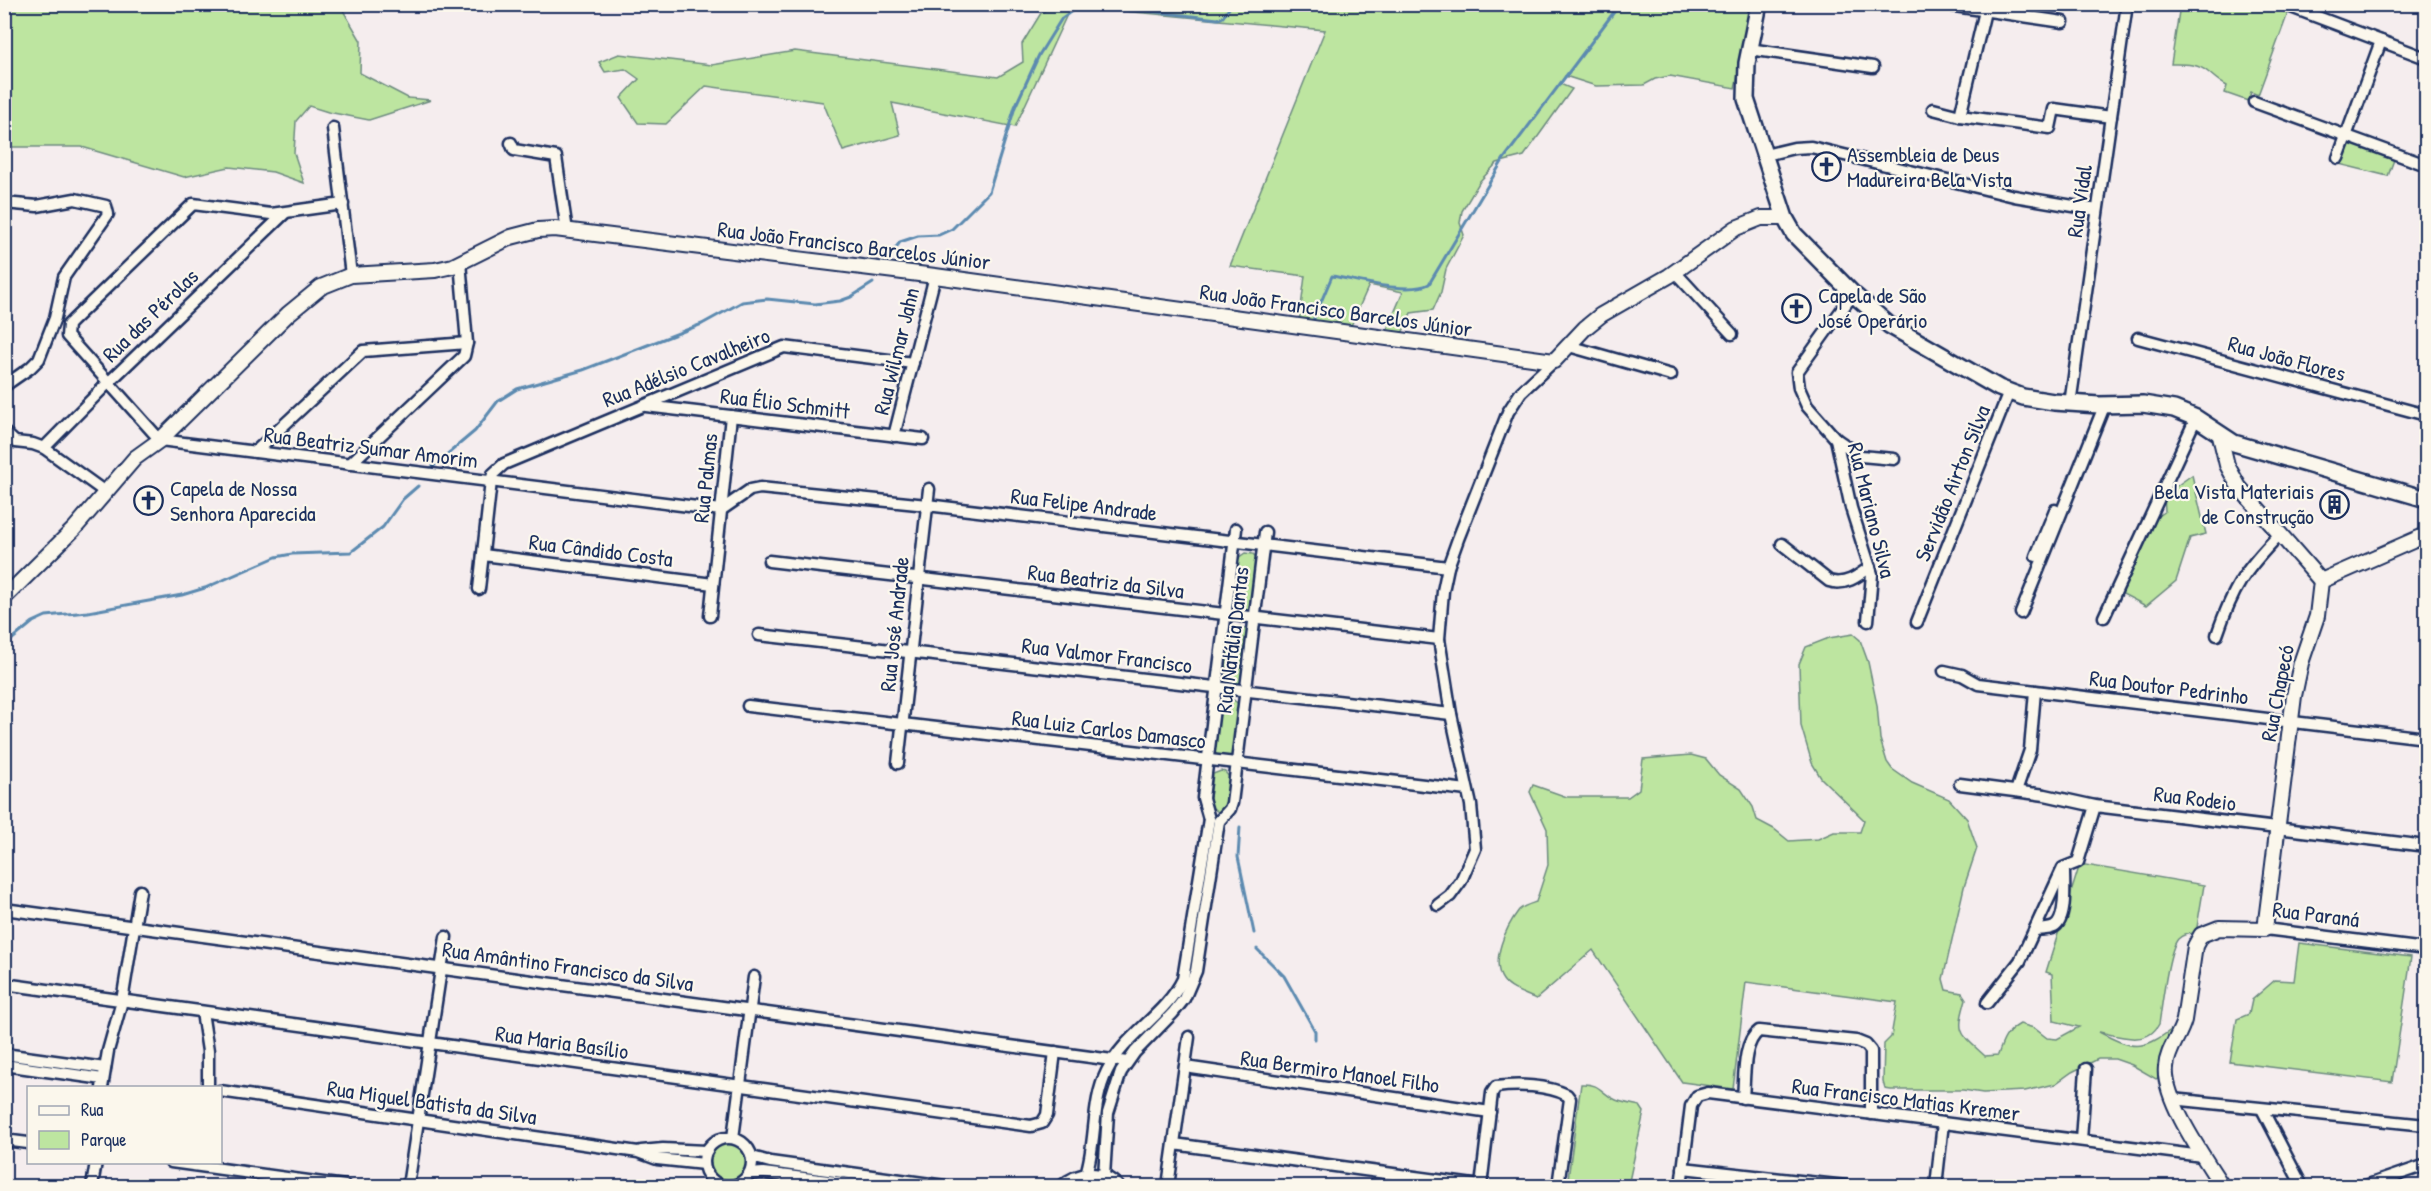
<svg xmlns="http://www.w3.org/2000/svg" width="2431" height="1191" font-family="'Patrick Hand',sans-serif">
	<rect width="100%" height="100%" fill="#f5edee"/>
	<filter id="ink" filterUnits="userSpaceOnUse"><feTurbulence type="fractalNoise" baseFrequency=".0167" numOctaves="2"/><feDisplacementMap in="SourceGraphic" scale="12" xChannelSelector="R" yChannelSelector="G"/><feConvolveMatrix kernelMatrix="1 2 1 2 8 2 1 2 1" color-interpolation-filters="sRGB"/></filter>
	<g filter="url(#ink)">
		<g fill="#bde5a0" stroke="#6c8a7f" stroke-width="1.5">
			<polygon points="5,4 340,5 361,41 360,73 408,98 431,100 369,120 328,112 309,106 296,121 294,153 304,183 273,172 229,167 184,177 82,147 5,147"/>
			<polygon points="1054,5 1754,5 1735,88 1670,76 1655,79 1644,85 1596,86 1565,76 1560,84 1572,89 1524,156 1497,163 1480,181 1462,211 1460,223 1464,235 1446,269 1441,292 1433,310 1411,313 1401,336 1385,334 1403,292 1369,285 1350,328 1299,322 1305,276 1230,266 1325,30 1071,6 1015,127 892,103 900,135 843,151 823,102 706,86 666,124 638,123 621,98 639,79 625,69 605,72 599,62 619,54 712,65 795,51 998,77 1023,62 1022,44 1041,13"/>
			<path d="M2180,5H2264L2288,13L2258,95L2251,92L2248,101L2225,93L2227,86C2219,82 2215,78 2208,72C2198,63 2183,64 2171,64Z"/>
			<polygon points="2348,140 2395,157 2388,176 2339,164"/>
			<polygon points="2192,475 2206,534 2190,538 2176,581 2146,606 2119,592 2151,521 2165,511 2164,495"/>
			<polygon points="1245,553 1253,554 1258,559 1253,607 1245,613 1239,613 1234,606 1238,558"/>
			<polygon points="1240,626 1249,632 1243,680 1236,686 1227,683 1225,679 1229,631"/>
			<path d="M1853,634L1860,640L1868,662L1877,705L1880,739L1887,762L1892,769L1912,783L1949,799L1967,819L1977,848L1964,887L1943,979L1946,990L1962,993L1966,999C1956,1034 1959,1032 1985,1056L1998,1055C2003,1040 2006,1032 2020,1024L2034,1028L2047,1038L2057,1039L2079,1027L2054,1021L2052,974L2046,972L2080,864L2204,885L2196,933C2190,933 2183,934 2178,939C2168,950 2162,1007 2159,1024C2147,1047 2119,1036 2099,1032C2132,1049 2142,1052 2172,1029L2176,1031L2160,1077L2156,1079L2132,1065L2115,1059H2098L2072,1072L2055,1084L2025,1091L1983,1093L1963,1090H1891L1885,1089L1883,1082L1884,1044L1891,1037L1897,1002L1746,982L1733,1089L1682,1082L1593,950L1536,999C1525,994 1510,990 1503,980C1490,961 1506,927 1519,910C1523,906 1530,904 1536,902L1548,865L1547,829L1530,792L1533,785L1567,797H1628L1639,789L1643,759L1691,755L1706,759L1719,775L1741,789L1753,807L1757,820L1774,829L1789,841L1818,839L1834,832H1860L1864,820L1821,778L1812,763L1801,726L1799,664L1806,647L1829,638Z"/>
			<polygon points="1231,698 1240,705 1234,753 1227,759 1217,756 1215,752 1220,703"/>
			<path d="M1221,771L1225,772L1230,778C1229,791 1232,808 1218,812L1209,805L1213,774Z"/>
			<polygon points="2299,943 2411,957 2392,1082 2230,1062 2237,1019 2249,1014 2252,1000 2275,980 2294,981"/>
			<path d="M1581,1084C1601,1083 1600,1093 1616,1100C1623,1103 1632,1104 1640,1106L1644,1112L1628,1186H1567Z"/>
			<circle cx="728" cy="1160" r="20"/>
		</g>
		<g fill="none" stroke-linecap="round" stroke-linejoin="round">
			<g stroke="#5b8ab0" stroke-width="3">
				<polyline points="1087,4 1218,19 1223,17 1232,4"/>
				<polyline points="884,264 900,242 918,236 939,235 952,229 989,192 1015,107 1039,55 1062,18 1076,8 1087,4"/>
				<path d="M1312,323L1332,276C1357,280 1408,295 1429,284L1503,160L1620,4"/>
				<polyline points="431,468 475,431 498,401 517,389 583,370 702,324 742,302 767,299 815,304 840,301 851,297 873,283"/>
				<polyline points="4,646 33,622 46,616 88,612 182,595 205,588 276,557 292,554 351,552 383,527 403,499 418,486"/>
				<polyline points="1240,827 1238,857 1254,933"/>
				<polyline points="1257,949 1284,976 1315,1031 1315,1039"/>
			</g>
			<defs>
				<g id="minor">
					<polyline points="1941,4 2063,22"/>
					<polyline points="2283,4 2426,58"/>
					<polyline points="1985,11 1960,116 2050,128 2054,109 2111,117"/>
					<polyline points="1749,49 1873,67"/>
					<polyline points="2254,102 2426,165"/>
					<polyline points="1933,109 1960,116"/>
					<polyline points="333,128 351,275"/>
					<polyline points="511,143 514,150 556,157 567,231"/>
					<polyline points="1765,155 1794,148 1811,147 2014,196 2097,210"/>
					<polyline points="2338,158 2381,41"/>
					<polyline points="4,203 37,206 75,199 106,206 108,214 64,277 55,318 39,359 30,368 4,386"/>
					<polyline points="343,204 271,214 193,204 73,320 68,325 67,336 160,440 721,510 750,490 760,488 927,505 1448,567"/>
					<polyline points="1675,272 1732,334"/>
					<polyline points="1853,294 1797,372 1799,388 1807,406 1836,439 1851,508 1872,574 1868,621"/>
					<polyline points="2138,338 2426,415"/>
					<polyline points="1569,346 1671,375"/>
					<polyline points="2070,404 2127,4"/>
					<polyline points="646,406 923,439"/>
					<polyline points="4,432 15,442 33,444 44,448 105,492"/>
					<polyline points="894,436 935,276"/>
					<polyline points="1836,439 1861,456 1894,459"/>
					<polyline points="44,448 108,383 285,213"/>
					<polyline points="255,452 363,351 467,343"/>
					<polyline points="350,464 464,356 467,343 460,262"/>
					<path d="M1782,544L1829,581C1845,586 1857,577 1870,567"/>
					<polyline points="483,555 713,584"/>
					<polyline points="2036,556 2055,510"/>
					<polyline points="769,561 1439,639"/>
					<polyline points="479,589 491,481 493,474 504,464 784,347 913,363"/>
					<polyline points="2021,613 2105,404"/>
					<polyline points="710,616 731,416"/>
					<polyline points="2104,617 2196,418"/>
					<polyline points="1917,622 2009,392"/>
					<polyline points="759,635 1451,714"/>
					<path d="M2217,635C2233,588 2244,571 2279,535"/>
					<polyline points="1944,671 1962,675 1978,684 2426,738"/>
					<polyline points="748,706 1467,790"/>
					<polyline points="898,763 929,489"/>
					<polyline points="1960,784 2045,795 2095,806 2426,846"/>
					<polyline points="2016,791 2030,750 2035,691"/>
					<polyline points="1209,819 1203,798 1236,529"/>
					<polyline points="1219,821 1230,809 1232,803 1265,532"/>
					<polyline points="1438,905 1450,896 1461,881 1475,849 1471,805 1451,714 1439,639 1443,591 1448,567 1458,539 1508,412 1521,392 1554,361"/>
					<polyline points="4,909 1127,1062"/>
					<polyline points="2265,929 2426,949"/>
					<path d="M2035,930C2041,929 2048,930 2054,927C2067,920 2064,885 2064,872"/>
					<polyline points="4,984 1031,1126 1042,1123 1047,1115 1055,1052"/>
					<polyline points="1987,1003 2020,961 2063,868 2078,862 2095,806"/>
					<polyline points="202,1012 208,1051 208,1088"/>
					<polyline points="4,1054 105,1068"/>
					<polyline points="4,1065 103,1079"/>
					<polyline points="1185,1067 1490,1112"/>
					<polyline points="102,1088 108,1051 122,1001 140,891"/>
					<polyline points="220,1091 638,1152 657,1159 704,1164"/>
					<path d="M1743,1098C1745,1078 1742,1043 1759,1031L1856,1041L1866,1045L1871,1051V1114"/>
					<polyline points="2172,1099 2426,1125"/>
					<polyline points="2262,1109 2302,1186"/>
					<circle cx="728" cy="1162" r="24"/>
					<polyline points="733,1138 754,977"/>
					<polyline points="4,1140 28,1143"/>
					<polyline points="2081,1140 2086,1069"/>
					<polyline points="1174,1144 1481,1186"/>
					<polyline points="641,1151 663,1149 706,1151"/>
					<polyline points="752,1157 770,1162 945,1186"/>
					<polyline points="171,1162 345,1186"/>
					<polyline points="1683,1168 1846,1186"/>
					<polyline points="750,1174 763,1173 868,1186"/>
					<path d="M1086,1174C1097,1140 1091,1103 1107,1071C1125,1034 1165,1016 1183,979L1209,819"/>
					<polyline points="1104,1176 1108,1113 1121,1072 1135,1052 1173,1013 1184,999 1196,971 1219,821"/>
					<polyline points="92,1186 96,1162"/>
					<polyline points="408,1186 446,937"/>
					<path d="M1062,1186C1078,1171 1102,1169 1118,1186"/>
					<polyline points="1168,1186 1189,1037"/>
					<path d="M1481,1186L1492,1093L1496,1087C1517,1084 1548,1085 1567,1095L1570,1099L1558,1186"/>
					<polyline points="1681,1186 1691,1106 1697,1096 1708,1093 2202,1156"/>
					<polyline points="1936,1186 1943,1123"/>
					<polyline points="2365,1186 2426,1165"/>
				</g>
				<g id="tertiary">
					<polyline points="2220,436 2227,465 2239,487 2321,581"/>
					<polyline points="4,598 74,529 135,458 160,440 288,314 321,287 351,275 435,270 453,266 511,237 538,230 555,229 935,276 1554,361 1585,328 1601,315 1669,276 1736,228 1761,218 1785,218"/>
					<path d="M2222,1186C2205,1159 2162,1098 2166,1067C2167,1050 2180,1036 2184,1020L2195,946L2201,935L2219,928L2265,929L2294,696L2301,663L2317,616L2321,581L2426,535"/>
				</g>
				<polyline id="secondary" points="1759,4 1747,63 1746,99 1785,218 1794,234 1853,294 1889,325 1999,388 2023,397 2054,402 2099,405 2143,404 2174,409 2196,418 2234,443 2426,499"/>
			</defs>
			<use href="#minor" stroke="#1b2f5e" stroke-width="15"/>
			<use href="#tertiary" stroke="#1b2f5e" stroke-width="18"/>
			<use href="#secondary" stroke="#1b2f5e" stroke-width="20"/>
			<use href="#minor" stroke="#fbf7ec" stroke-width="10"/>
			<use href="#tertiary" stroke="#fbf7ec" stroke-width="14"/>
			<use href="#secondary" stroke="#fbf7ec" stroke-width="15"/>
		</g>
	</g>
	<defs>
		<symbol id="church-ring" viewBox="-11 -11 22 22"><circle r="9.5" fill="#fbf7ec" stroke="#1b2f5e" stroke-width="1.5"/><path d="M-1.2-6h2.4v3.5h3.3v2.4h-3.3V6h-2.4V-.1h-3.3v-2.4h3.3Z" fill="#1b2f5e"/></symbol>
		<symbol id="building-ring" viewBox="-11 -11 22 22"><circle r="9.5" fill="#fbf7ec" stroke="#1b2f5e" stroke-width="1.5"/><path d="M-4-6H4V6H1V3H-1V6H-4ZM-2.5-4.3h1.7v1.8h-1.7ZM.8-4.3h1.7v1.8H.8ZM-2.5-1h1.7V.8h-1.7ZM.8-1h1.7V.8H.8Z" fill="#1b2f5e"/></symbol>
	</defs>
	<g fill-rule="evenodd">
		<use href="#church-ring" x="1810" y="150" width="33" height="33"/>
		<use href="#church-ring" x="1780" y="292" width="33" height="33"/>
		<use href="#church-ring" x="132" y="484" width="33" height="33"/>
		<use href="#building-ring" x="2318" y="488" width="33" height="33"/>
	</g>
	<g text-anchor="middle" stroke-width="4.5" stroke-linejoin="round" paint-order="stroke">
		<g font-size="22" fill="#1b2f5e" stroke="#fbf7ec" text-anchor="start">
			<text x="1847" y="162">Assembleia de Deus<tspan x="1847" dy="25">Madureira Bela Vista</tspan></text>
			<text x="1818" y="303">Capela de São<tspan x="1818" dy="25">José Operário</tspan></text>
			<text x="170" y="496">Capela de Nossa<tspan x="170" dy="25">Senhora Aparecida</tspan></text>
			<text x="2314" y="499" text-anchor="end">Bela Vista Materiais<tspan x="2314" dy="25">de Construção</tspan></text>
		</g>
		<g font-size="22" fill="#1b2f5e" stroke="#fbf7ec">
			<text transform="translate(2079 201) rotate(-82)" y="8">Rua Vidal</text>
			<text transform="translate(854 245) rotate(7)" y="8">Rua João Francisco Barcelos Júnior</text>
			<text transform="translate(1336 310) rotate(8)" y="8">Rua João Francisco Barcelos Júnior</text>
			<text transform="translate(150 315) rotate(-44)" y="8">Rua das Pérolas</text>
			<text transform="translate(896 351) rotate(-76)" y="8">Rua Wilmar Jahn</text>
			<text transform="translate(2287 358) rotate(15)" y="8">Rua João Flores</text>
			<text transform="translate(686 367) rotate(-22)" y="8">Rua Adélsio Cavalheiro</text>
			<text transform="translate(785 403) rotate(7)" y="8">Rua Élio Schmitt</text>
			<text transform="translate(371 447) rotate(7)" y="8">Rua Beatriz Sumar Amorim</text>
			<text transform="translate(705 478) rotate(-84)" y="8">Rua Palmas</text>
			<text transform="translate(1952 483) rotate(-68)" y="8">Servidão Airton Silva</text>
			<text transform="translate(1084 504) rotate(7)" y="8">Rua Felipe Andrade</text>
			<text transform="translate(1872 510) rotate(76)" y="8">Rua Mariano Silva</text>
			<text transform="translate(601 550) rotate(7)" y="8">Rua Cândido Costa</text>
			<text transform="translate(1106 581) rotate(7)" y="8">Rua Beatriz da Silva</text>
			<text transform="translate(894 624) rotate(-84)" y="8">Rua José Andrade</text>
			<text transform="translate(1232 640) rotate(-83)" y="8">Rua Natália Dantas</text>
			<text transform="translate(1107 655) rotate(7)" y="8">Rua Valmor Francisco</text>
			<text transform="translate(2169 687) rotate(7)" y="8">Rua Doutor Pedrinho</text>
			<text transform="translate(2277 693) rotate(-79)" y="8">Rua Chapecó</text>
			<text transform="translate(1109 729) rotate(7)" y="8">Rua Luiz Carlos Damasco</text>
			<text transform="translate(2195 798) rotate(7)" y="8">Rua Rodeio</text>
			<text transform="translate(2316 914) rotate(7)" y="8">Rua Paraná</text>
			<text transform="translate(568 966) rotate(8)" y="8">Rua Amântino Francisco da Silva</text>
			<text transform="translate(562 1042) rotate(8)" y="8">Rua Maria Basílio</text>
			<text transform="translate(1340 1071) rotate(8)" y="8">Rua Bermiro Manoel Filho</text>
			<text transform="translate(1906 1099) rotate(7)" y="8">Rua Francisco Matias Kremer</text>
			<text transform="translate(432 1102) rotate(8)" y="8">Rua Miguel Batista da Silva</text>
		</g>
	</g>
	<rect width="2431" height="1191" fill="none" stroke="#fbf7ec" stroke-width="24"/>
	<rect x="12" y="12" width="2407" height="1167" fill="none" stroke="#1b2f5e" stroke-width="2" filter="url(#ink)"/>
	<rect x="27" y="1086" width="195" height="78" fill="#fbf7ec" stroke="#a1a7b3" stroke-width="1.5"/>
	<rect x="39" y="1106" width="30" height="9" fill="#fbf7ec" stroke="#a1a7b3" stroke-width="1.5"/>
	<text x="81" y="1116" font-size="18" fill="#1b2f5e">Rua</text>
	<rect x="39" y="1131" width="30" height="18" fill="#bde5a0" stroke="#a1a7b3" stroke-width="1.5"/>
	<text x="81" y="1146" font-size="18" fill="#1b2f5e">Parque</text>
</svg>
